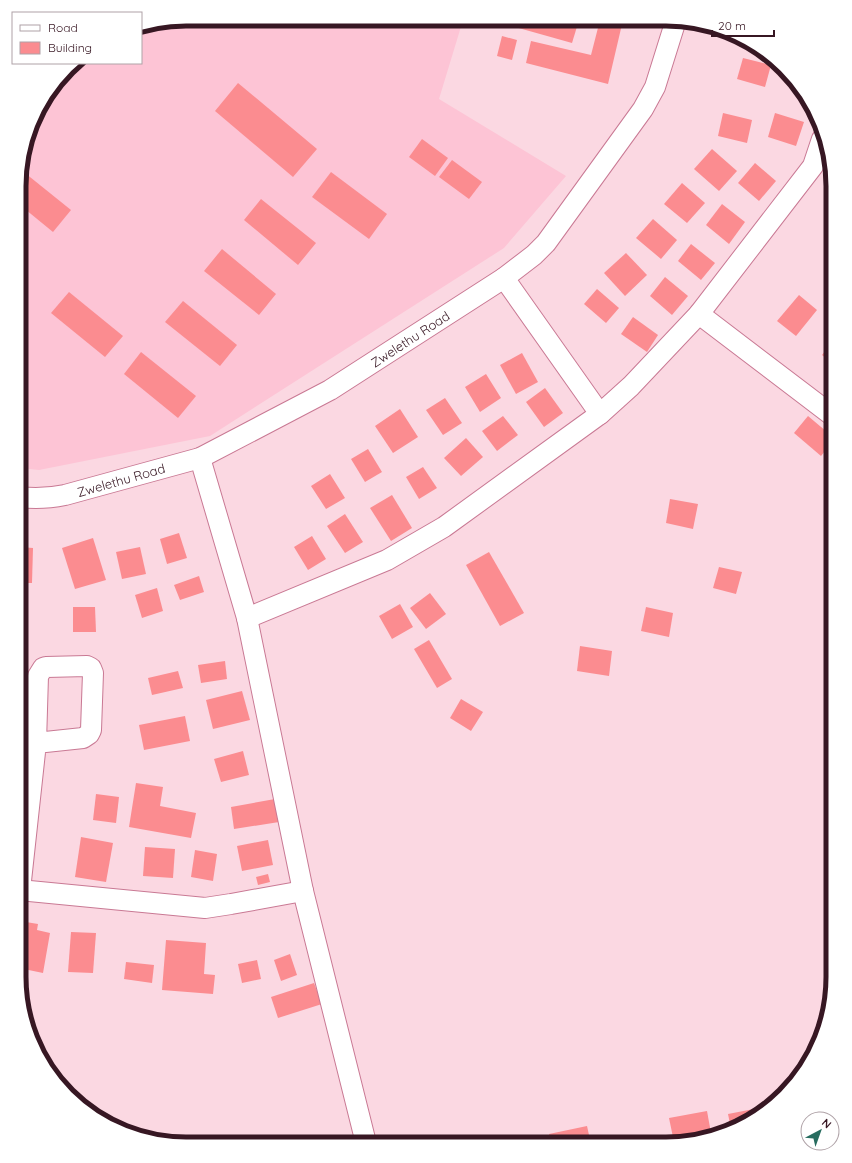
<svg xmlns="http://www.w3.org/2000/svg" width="852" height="1163" font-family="Quicksand,sans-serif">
	<rect width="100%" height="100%" fill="#fbd8e2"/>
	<polygon fill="#fdc4d5" points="186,19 463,20 439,99 566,176 504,248 210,436 39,470 20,468 20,164 41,103 74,63 141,63 141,26"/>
	<g fill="#fb8c90">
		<polygon points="502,20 579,20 572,43 501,23"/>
		<polygon points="600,20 623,20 608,84 526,63 531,41 591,55"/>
		<polygon points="502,36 517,40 512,60 497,56"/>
		<polygon points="743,58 771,65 765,87 737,79"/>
		<polygon points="786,71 792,76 798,86 784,82"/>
		<polygon points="238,83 317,149 293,177 215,111"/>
		<polygon points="723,113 752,120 747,143 718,136"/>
		<polygon points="775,113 804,122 796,146 768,137"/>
		<polygon points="422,139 448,158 435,176 409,157"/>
		<polygon points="712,149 737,171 719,191 694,169"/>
		<polygon points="452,160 482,182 469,199 439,177"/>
		<polygon points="755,163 776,181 759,201 738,183"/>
		<polygon points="20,169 71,210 53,232 20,205"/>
		<polygon points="331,172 387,214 369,239 312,197"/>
		<polygon points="682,183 705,203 687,223 664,204"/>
		<polygon points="261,199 316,243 298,265 244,220"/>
		<polygon points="722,204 745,222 729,244 706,225"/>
		<polygon points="653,219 677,240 661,259 636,238"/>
		<polygon points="691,244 715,263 701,280 678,261"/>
		<polygon points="222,249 276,294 259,315 204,271"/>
		<polygon points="626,253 647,275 625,296 604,273"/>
		<polygon points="665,277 688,296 672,315 650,296"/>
		<polygon points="597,289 619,308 606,323 584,304"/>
		<polygon points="69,292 123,336 105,357 51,313"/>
		<polygon points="799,295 817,310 796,336 777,321"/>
		<polygon points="183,301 237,345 220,366 165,322"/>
		<polygon points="633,317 658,335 647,352 621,334"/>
		<polygon points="833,341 833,364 822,355"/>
		<polygon points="141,352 196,396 178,418 124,374"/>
		<polygon points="522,353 538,382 516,394 500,365"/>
		<polygon points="486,374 501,398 480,412 465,387"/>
		<polygon points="545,388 563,413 544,427 526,402"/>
		<polygon points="445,398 462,423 443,435 426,410"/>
		<polygon points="400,409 418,437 393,453 375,426"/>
		<polygon points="503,416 518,435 497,451 482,431"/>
		<polygon points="808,416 833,437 833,441 821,456 794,433"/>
		<polygon points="466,438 483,457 461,476 444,458"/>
		<polygon points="368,449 382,472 365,482 351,459"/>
		<polygon points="423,467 437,488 419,499 406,477"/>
		<polygon points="330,474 345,498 326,509 311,486"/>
		<polygon points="392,495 412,528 391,541 370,508"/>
		<polygon points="670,499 698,504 693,529 666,523"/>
		<polygon points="345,514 363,542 345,553 327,526"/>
		<polygon points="179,533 187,558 167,564 160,539"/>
		<polygon points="312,536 326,559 308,570 294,547"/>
		<polygon points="93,538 106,580 75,589 62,548"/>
		<polygon points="20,547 33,548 32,583 20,583"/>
		<polygon points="140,547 146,574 122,579 116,552"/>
		<polygon points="489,552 524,613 500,626 466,565"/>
		<polygon points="719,567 742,572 736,594 713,588"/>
		<polygon points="199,576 204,592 180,600 174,585"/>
		<polygon points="157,588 163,611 142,618 135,595"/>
		<polygon points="430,593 446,614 426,629 410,608"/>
		<polygon points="400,604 413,627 392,639 379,616"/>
		<polygon points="73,607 95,607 96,632 73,632"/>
		<polygon points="646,607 673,613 669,637 641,631"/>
		<polygon points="429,640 452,679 437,688 414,649"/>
		<polygon points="580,646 612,651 609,676 577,671"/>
		<polygon points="225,661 227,679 201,683 198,665"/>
		<polygon points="178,671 183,688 152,695 148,678"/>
		<polygon points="20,687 34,688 31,720 19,719"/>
		<polygon points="242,691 250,720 213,729 206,700"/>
		<polygon points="461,699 483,712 471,731 450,718"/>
		<polygon points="185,716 190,741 144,750 139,725"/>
		<polygon points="19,739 32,741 28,769 19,768"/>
		<polygon points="243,751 249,775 221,782 214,759"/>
		<polygon points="136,783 163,787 160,806 196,813 191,838 129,827"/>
		<polygon points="96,794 119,797 116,823 93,820"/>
		<polygon points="275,799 279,822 234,829 231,807"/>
		<polygon points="81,837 113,843 106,882 75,877"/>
		<polygon points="268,840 273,865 242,871 237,846"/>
		<polygon points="145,847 175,849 173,878 143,876"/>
		<polygon points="195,850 217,854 213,881 191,877"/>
		<polygon points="268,874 270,882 258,885 256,877"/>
		<polygon points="20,921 38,924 37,930 50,933 43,973 19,968"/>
		<polygon points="71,932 96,933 93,973 68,972"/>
		<polygon points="166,940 206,943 204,974 215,975 213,994 162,990"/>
		<polygon points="290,954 297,975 281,981 274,960"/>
		<polygon points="257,960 261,979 242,983 238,964"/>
		<polygon points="126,962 154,965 152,983 124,979"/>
		<polygon points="314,983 322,1004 278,1018 271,997"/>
		<polygon points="759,1108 760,1113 740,1127 731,1129 728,1114"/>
		<polygon points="707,1111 711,1133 674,1142 669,1118"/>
		<polygon points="587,1126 591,1144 552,1144 549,1134"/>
	</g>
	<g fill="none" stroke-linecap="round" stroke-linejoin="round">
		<defs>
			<g id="minor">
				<polyline points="504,278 600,414"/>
				<polyline points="699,314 833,416"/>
				<polyline points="200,458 247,618 303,891 366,1143"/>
				<path d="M20,497C35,499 50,498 65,495L200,458L330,390L504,278L534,255L546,243L643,109L655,87L676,20"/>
				<polyline points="247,618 387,560 444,527 600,414 631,386 699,314 813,166 822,139"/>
				<polyline points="19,890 205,908 231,904 303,891"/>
				<polyline points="20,890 36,743 38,676 43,668 46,667 87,666 91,668 93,673 91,730 89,734 83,738 36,743"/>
			</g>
		</defs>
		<use href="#minor" stroke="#c97994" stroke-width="22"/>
		<use href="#minor" stroke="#fff" stroke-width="20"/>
	</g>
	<g text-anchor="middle" stroke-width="3" stroke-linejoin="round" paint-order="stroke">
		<g font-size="13" fill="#371723" stroke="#fff">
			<text transform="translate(410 339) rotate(-33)" y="5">Zwelethu Road</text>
			<text transform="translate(121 480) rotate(-16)" y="5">Zwelethu Road</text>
		</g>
	</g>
	<path d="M0 0H852V1163H0ZM186 26H666A160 160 0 0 1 826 186V977A160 160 0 0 1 666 1137H186A160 160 0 0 1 26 977V186A160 160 0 0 1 186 26Z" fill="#fff" fill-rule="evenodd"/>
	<path fill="none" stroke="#371723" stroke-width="5" d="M186 26H666A160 160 0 0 1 826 186V977A160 160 0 0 1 666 1137H186A160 160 0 0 1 26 977V186A160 160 0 0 1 186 26Z"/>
	<rect x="12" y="12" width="130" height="52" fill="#ffffff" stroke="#afa2a7"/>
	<rect x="20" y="25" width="20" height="6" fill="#ffffff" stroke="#afa2a7"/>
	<text x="48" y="32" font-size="12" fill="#371723">Road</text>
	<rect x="20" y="42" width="20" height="12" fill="#fb8c90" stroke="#afa2a7"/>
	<text x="48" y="52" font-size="12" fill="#371723">Building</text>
	<g transform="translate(820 1131) rotate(41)"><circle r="19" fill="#ffffff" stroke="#afa2a7"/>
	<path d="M0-3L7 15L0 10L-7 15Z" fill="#276c5f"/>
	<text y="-6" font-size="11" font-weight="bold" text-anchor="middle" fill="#371723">N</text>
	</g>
	<path d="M712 30v6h62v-6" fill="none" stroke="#371723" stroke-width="2"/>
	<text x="718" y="30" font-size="12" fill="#371723" stroke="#ffffff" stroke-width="3" paint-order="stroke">20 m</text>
</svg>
